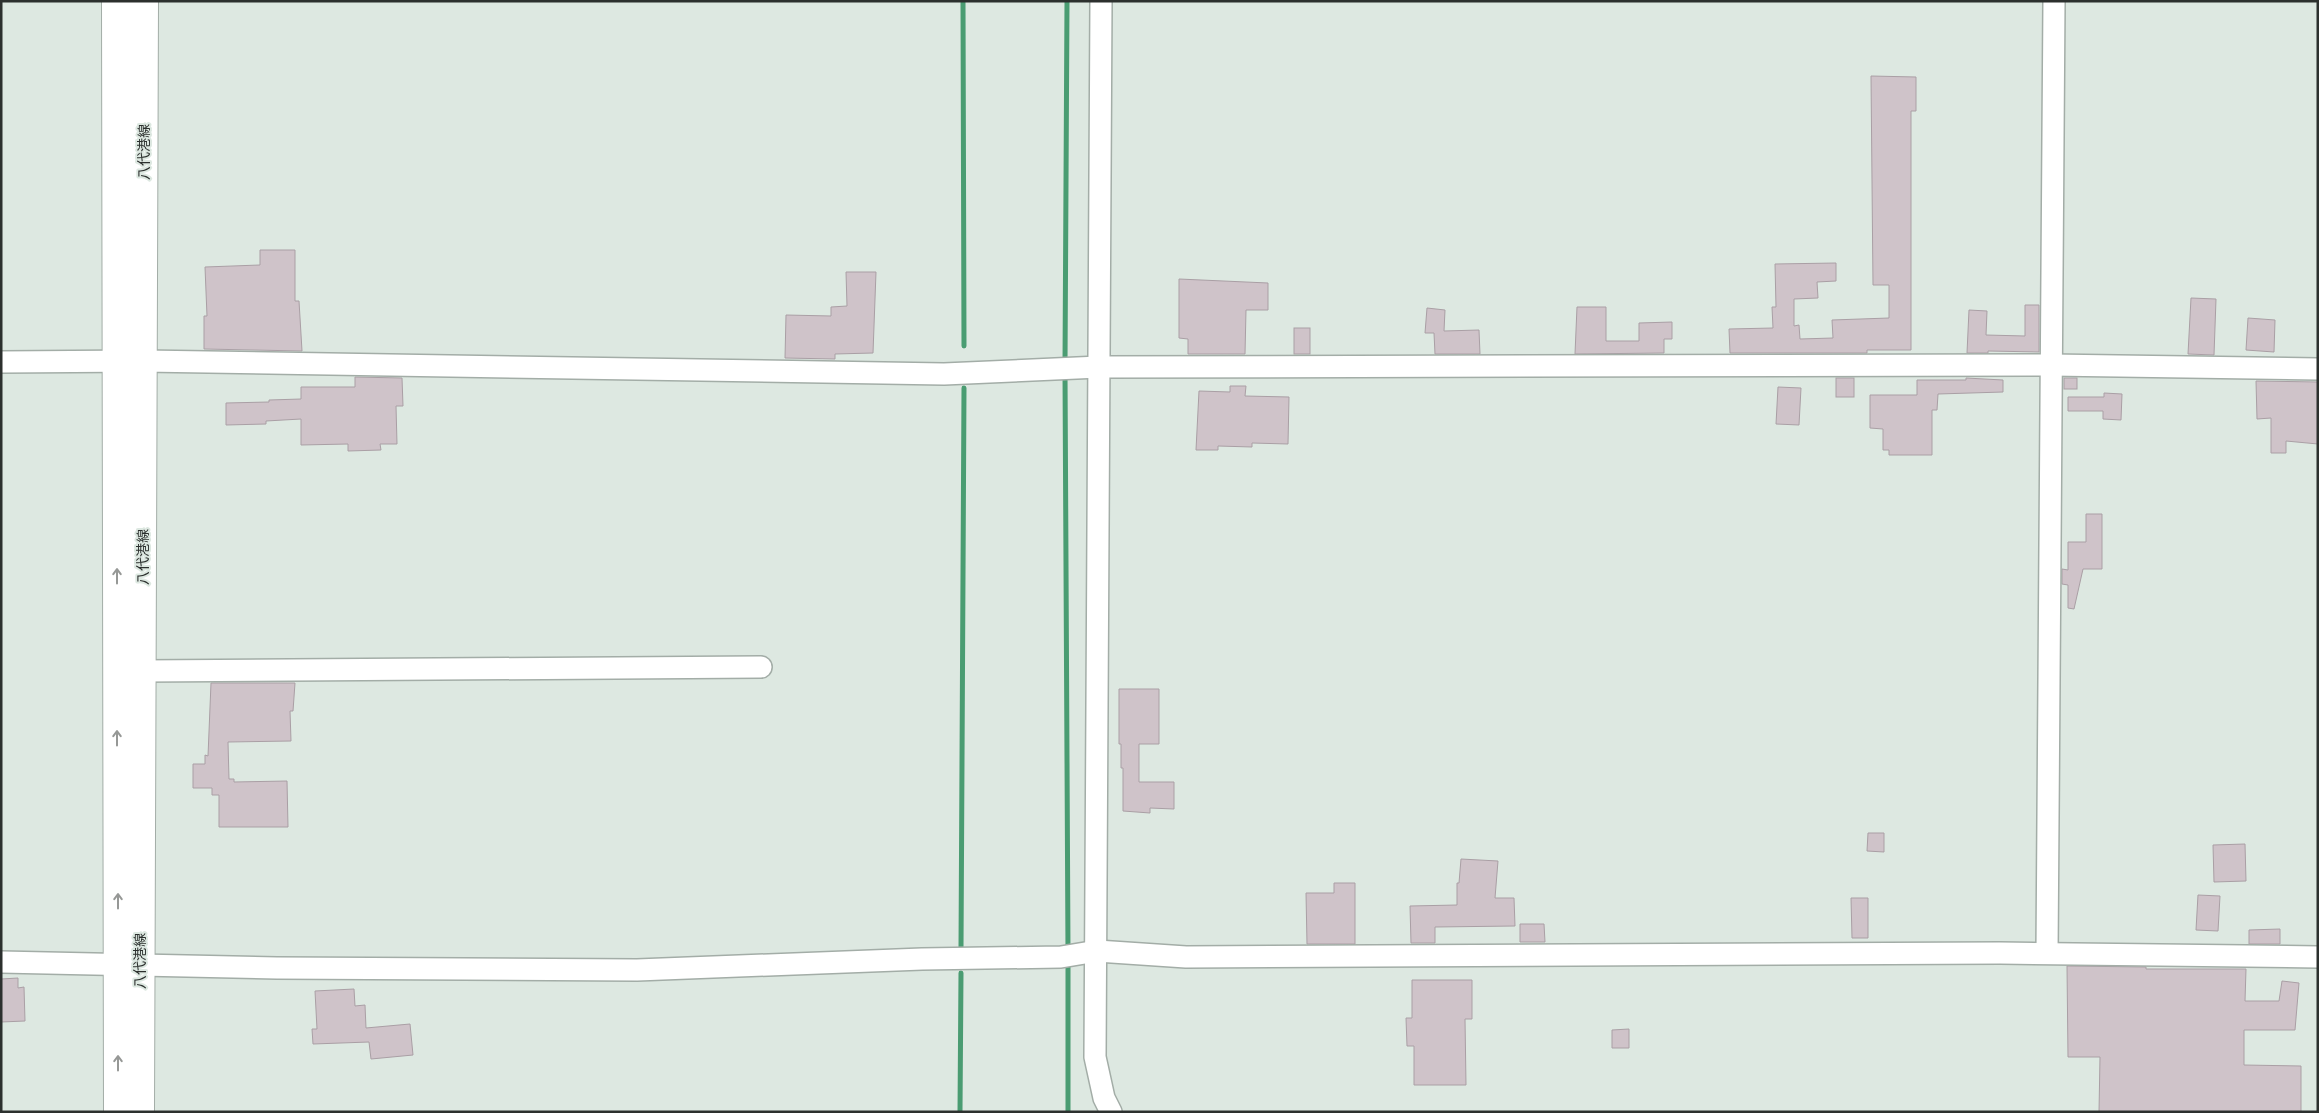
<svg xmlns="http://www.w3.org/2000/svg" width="2319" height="1113" font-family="Arial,'Noto Sans JP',sans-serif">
	<rect width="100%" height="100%" fill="#dde8e1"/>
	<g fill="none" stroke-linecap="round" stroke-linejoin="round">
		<g stroke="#4a9c72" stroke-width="5">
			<polyline points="963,1 964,346"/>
			<polyline points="1065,364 1067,1"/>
			<polyline points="1065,372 1068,951"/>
			<polyline points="961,948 964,388"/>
			<polyline points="1068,960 1068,1112"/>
			<polyline points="960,1112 961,973"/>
		</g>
	</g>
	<g fill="#cfc3c9" stroke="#aa9fa5">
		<polygon points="1871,76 1916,77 1916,111 1911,111 1911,350 1867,350 1867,353 1730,353 1729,329 1773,328 1772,307 1776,307 1775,264 1836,263 1836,281 1817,282 1818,298 1794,299 1794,326 1799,325 1800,339 1833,338 1832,320 1889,318 1889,285 1873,285"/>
		<polygon points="260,250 295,250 295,301 299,301 302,351 204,349 204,316 207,316 205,267 260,265"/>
		<polygon points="846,272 876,272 873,353 835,354 835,359 785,358 786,315 831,316 831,307 847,306"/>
		<polygon points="1179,279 1268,283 1268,310 1246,310 1245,354 1188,354 1188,339 1179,338"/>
		<polygon points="2191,298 2216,299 2214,355 2188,354"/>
		<polygon points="2025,305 2039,305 2039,352 1988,351 1988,353 1967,353 1969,310 1987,311 1986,335 2025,336"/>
		<polygon points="1577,307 1606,307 1606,341 1639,341 1639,323 1672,322 1672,339 1664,339 1664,353 1575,354"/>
		<polygon points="1427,308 1445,310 1444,331 1479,330 1480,354 1435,354 1434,333 1425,333"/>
		<polygon points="2248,318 2275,320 2274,352 2246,350"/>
		<rect x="1294" y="328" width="16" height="26"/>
		<polygon points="355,377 402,378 403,406 396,406 397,444 380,444 381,450 348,451 348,444 301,445 301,419 266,421 266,424 226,425 226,403 269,402 269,400 301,399 301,387 355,387"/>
		<rect x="1836" y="378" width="18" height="19"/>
		<polygon points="1966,378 2003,380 2003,392 1938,394 1937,410 1932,410 1932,455 1889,455 1889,450 1883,450 1883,429 1870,428 1870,395 1917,395 1917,380 1966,380"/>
		<rect x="2064" y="378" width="13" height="11"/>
		<polygon points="2256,381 2318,382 2318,444 2286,441 2286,453 2271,453 2271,418 2257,419"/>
		<polygon points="1230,386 1246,386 1245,396 1289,397 1288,444 1252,443 1252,447 1218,446 1218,450 1196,450 1199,391 1230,392"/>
		<polygon points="1778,387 1801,388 1799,425 1776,424"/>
		<polygon points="2104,393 2122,394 2121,420 2103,419 2103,411 2068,411 2068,397 2104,397"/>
		<polygon points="2086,514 2102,514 2102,569 2083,569 2074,609 2068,608 2068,585 2062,584 2062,569 2068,570 2068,542 2086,542"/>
		<polygon points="211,683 295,683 293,711 290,711 291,741 228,742 229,779 234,779 234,782 287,781 288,827 219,827 219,795 212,795 212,788 193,788 193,764 205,764 205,755 208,756"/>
		<polygon points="1119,689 1159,689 1159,744 1139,744 1139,782 1174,782 1174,809 1150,808 1150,813 1123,811 1123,768 1121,768 1121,744 1119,744"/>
		<polygon points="1868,833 1884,833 1884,852 1867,851"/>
		<polygon points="2245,844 2246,881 2214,882 2213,845"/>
		<polygon points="1461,859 1498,861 1495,898 1514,898 1515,926 1435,927 1435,943 1411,943 1410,906 1457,905 1457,883 1459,883"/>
		<polygon points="1334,883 1355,883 1355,944 1307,944 1306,893 1334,893"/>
		<polygon points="2198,895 2220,896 2218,931 2196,930"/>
		<polygon points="1851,898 1868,898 1868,938 1852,938"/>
		<polygon points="1520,924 1544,924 1545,942 1520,942"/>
		<polygon points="2280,929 2280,944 2249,944 2249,930"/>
		<polygon points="2067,966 2146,967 2146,969 2246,969 2245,1001 2279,1001 2282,981 2299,983 2295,1030 2244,1030 2244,1065 2301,1066 2301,1112 2099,1112 2100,1057 2068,1057"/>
		<polygon points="18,978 18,988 24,987 25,1021 1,1022 1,979"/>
		<polygon points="1412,980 1472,980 1472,1019 1465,1019 1466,1085 1414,1085 1414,1046 1407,1046 1406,1018 1412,1018"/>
		<polygon points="354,989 355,1006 365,1005 366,1028 410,1024 413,1055 371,1059 369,1042 313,1044 312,1029 317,1029 315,991"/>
		<polygon points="1629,1029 1629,1048 1612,1048 1612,1030"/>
	</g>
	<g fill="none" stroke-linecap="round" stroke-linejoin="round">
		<defs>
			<g id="minor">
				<polyline points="1101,1 1095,1057 1104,1098 1111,1112"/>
				<polyline points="1,362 144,361 944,374 1099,367 2051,365 2318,369"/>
				<polyline points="142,671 761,667"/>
				<polyline points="2047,953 2054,1"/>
				<polyline points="1,962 277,968 637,970 922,959 1061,957 1097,951 1186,957 2000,953 2318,957"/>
			</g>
			<g id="major">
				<polyline points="116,1 118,1112"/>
				<polyline points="140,1112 144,1"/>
			</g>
		</defs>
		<use href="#minor" stroke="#a3ada7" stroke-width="24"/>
		<use href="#major" stroke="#a3ada7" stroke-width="30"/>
		<use href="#minor" stroke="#fff" stroke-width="21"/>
		<use href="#major" stroke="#fff" stroke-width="28"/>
	</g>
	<defs><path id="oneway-shaft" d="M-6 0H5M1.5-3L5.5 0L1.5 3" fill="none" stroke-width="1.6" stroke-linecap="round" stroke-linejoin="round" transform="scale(1.25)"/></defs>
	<g stroke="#969896">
		<use href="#oneway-shaft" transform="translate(117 576) rotate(-90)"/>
		<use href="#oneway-shaft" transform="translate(117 738) rotate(-90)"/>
		<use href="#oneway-shaft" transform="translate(118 901) rotate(-90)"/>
		<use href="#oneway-shaft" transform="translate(118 1063) rotate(-90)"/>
	</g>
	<g text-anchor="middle" stroke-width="4" stroke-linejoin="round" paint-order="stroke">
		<g font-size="14" fill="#2c302e" stroke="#dde8e1">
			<text transform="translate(144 152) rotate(-90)" y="5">八代港線</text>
			<text transform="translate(143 557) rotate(-90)" y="5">八代港線</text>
			<text transform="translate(140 961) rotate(-90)" y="5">八代港線</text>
		</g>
	</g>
	<rect width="2319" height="1113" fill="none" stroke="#2c302e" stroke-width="5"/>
</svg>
